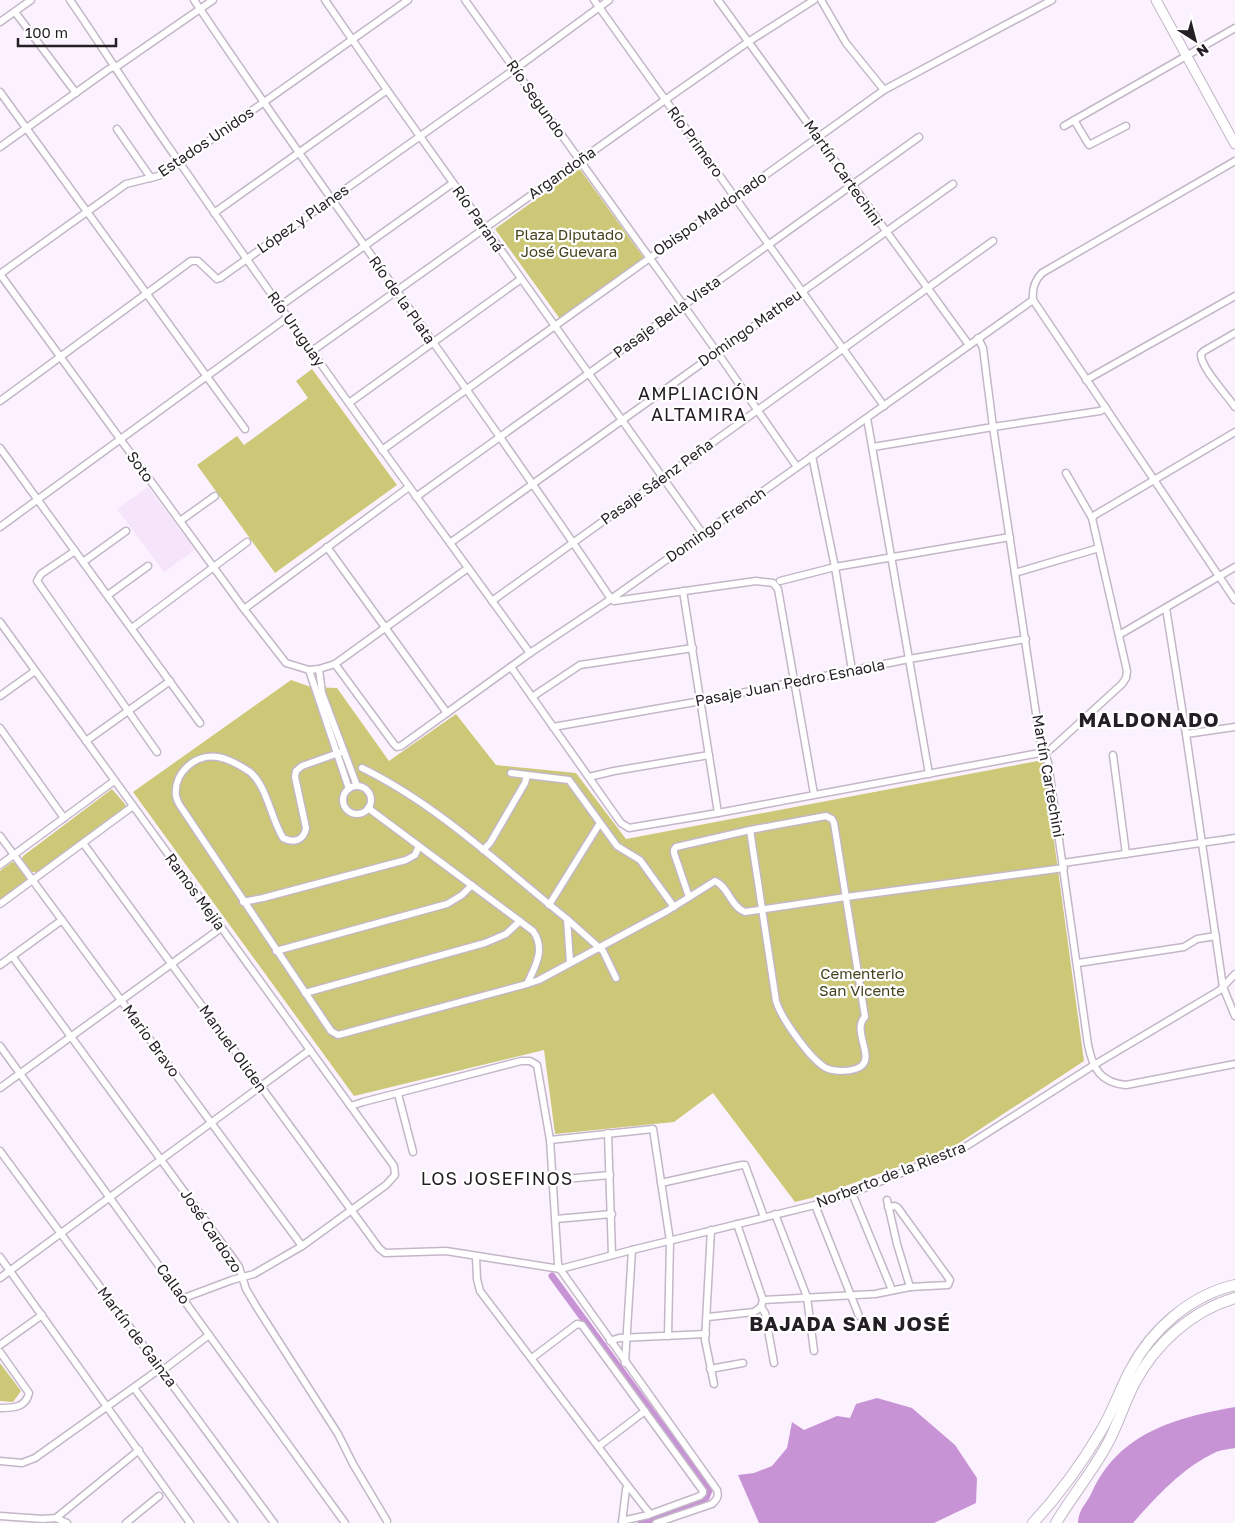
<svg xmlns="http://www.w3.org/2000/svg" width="1235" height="1523" font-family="'Golos Text',sans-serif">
	<rect width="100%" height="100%" fill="#fcf2ff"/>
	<polygon fill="#f6e4fa" points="148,487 195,550 164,572 117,509"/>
	<g fill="#cdc877">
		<polygon points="579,168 644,258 560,319 495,229"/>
		<polygon points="312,369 397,485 275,573 197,465 237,436 244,445 308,398 296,381"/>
		<polygon points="291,680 311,687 337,688 389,761 456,714 496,765 576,773 626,839 1043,760 1084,1061 953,1147 815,1197 795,1202 713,1093 674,1122 555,1134 544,1050 354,1096 133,792"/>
		<polygon points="112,789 125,804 126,807 39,872 32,872 22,859 23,856"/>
		<polygon points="12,862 15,863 27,879 25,883 0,900 0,871"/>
		<polygon points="0,1363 21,1391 13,1402 0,1401"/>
	</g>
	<g fill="#c793d5">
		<polygon points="877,1398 912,1408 955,1445 977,1478 976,1503 934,1523 759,1523 738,1475 754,1473 772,1466 787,1448 792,1422 804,1430 837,1416 850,1418 856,1404"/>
		<path d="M1235,1407V1448C1229,1449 1221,1450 1216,1452C1182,1468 1157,1496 1133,1523H1078C1079,1508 1086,1505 1092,1492C1120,1432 1175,1418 1235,1407Z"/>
	</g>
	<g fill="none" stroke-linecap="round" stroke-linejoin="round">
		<polyline stroke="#c793d5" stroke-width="7" points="552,1276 709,1490 706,1498 641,1523"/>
		<defs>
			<g id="street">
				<path d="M70,0C107,54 142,110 180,163C294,329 412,491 530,653"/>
				<path d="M194,0C329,202 476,396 611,599L614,601L756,581L773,583L778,589L814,794"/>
				<polyline points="325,0 387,90 703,534"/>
				<polyline points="465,0 717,352 797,467"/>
				<polyline points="594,0 884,406"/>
				<polyline points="718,0 969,345"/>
				<polyline points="821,0 846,43 884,90"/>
				<polyline points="15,12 76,93"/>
				<polyline points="0,22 31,0"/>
				<polyline points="0,92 245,429"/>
				<polyline points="1074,120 1089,145 1126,126"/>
				<polyline points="1064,126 1235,28"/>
				<polyline points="117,129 151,178"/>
				<polyline points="0,147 109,69 119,65 213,0"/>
				<path d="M1235,161L1042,273C1034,281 1032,289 1033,300L1235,600"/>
				<polyline points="214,213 387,90"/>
				<polyline points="0,274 244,609 286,663 309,670 319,669 335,664 468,568"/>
				<polyline points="0,274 126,184 158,176 164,173 408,0"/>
				<polyline points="280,306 453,183"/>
				<path d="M1235,333L1204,351L1201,354C1200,367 1227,395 1235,407"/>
				<path d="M978,338L983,348L993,427L1040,740L1048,762L1088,1045C1093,1069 1101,1083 1126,1085L1235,1064"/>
				<polyline points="312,351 665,100 748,42 814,0"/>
				<polyline points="1086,380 1235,296"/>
				<polyline points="0,401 191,261 198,261 217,279 220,278 515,69 609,0"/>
				<polyline points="349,403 521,279"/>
				<polyline points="867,418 929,774"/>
				<polyline points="873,447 993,427 1100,411 1106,408"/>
				<polyline points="0,448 200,723"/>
				<polyline points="382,450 884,90 1052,0"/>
				<polyline points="812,456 835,567 852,670"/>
				<polyline points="416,497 919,137"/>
				<polyline points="1092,518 1095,515 1235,432"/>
				<polyline points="180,521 215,496"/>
				<polyline points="0,527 288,317"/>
				<polyline points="450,543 953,184"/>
				<polyline points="327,547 447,713"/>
				<polyline points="75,551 41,574 37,581 157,752"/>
				<polyline points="83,562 126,531"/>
				<polyline points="1015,573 1099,548"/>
				<polyline points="780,581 835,567 1010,537"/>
				<polyline points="683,591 718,813"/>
				<polyline points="108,595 148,566"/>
				<polyline points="492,601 993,241"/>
				<polyline points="1166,608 1186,734 1223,987 1235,1016"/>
				<polyline points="244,609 409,487"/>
				<polyline points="0,622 394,1166 395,1175 386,1185 302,1246 254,1274 232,1280 184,1298"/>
				<polyline points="132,628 247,542"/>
				<polyline points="1119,635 1235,567"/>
				<polyline points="335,664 394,744 397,747 401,746 530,653 611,599 1033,300"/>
				<polyline points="511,667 621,823 629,828 718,813 1045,752 1052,748 1122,684 1126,678 1127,671 1092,518 1066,473"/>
				<polyline points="319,669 322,693 357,786"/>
				<polyline points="309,670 349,789"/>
				<polyline points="0,696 35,671"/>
				<polyline points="532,697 580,665 693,648"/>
				<polyline points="553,727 701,701 909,659 1026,639"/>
				<polyline points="0,728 64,818"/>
				<polyline points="1186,734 1235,727"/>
				<polyline points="86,741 170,681"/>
				<path d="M344,751L302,766L296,771L295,777L306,828C304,840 294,844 283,838C271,819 267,786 250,772C241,766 229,759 218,757C196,753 173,773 176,796C177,801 180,806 183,810L331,1031L338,1035L527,984C535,967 546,949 533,931L368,808"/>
				<polyline points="1113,755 1126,854"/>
				<path d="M362,768C438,805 501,866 567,919L570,962"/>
				<polyline points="511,773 569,780 617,846 640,860 674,907"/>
				<polyline points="589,777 614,771 709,755"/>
				<circle cx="357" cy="800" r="14"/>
				<polyline points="0,836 302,1246"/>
				<polyline points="83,843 379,1248 385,1253 446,1251 560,1269 632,1250 815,1205 852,1193 965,1147 1094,1065 1220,990 1235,974"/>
				<polyline points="483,850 490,843 525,783 527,775"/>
				<polyline points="1063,863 1235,838"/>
				<polyline points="0,865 114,781"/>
				<path d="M689,897L674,853V850L676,847L750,830L826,816L832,819L834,823L865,1017C851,1030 876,1058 860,1067C851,1072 835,1072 826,1068C810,1059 781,1018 776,1001L750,830"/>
				<polyline points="243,902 263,898 406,860 415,855 419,846"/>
				<polyline points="0,904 133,806"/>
				<polyline points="549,905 600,823"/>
				<polyline points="567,919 603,951 616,978"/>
				<polyline points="276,951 447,904 462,895 472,885"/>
				<polyline points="12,956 235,1261 239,1267 246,1289 256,1306 338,1434 353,1464 387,1521"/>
				<polyline points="1078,963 1184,947 1197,939 1216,936"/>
				<polyline points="0,965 62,920"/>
				<path d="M527,984L539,980L667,911L715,881C728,886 731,907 745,912L846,897L1064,868"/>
				<polyline points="305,993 485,943 506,934 520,921"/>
				<polyline points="0,1046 345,1523"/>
				<polyline points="0,1088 221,928"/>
				<polyline points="398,1094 413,1152"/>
				<path d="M351,1106L363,1102L521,1061H530L537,1065L550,1140L558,1264L560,1269L717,1490C719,1497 717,1499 712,1504L656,1523"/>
				<polyline points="608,1133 612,1255"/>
				<polyline points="550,1140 653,1129 670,1241 668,1336"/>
				<polyline points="0,1151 274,1523"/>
				<polyline points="553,1180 610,1175"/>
				<polyline points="661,1183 742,1165 745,1165 764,1217"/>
				<polyline points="852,1193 892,1290"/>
				<polyline points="887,1200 897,1244 910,1287"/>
				<polyline points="815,1205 859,1316"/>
				<polyline points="775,1214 807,1297 814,1351"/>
				<polyline points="556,1219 612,1214"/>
				<polyline points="711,1230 705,1340 714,1384"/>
				<polyline points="0,1257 190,1523"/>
				<polyline points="476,1257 477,1279 480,1291 628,1486 626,1489 622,1523"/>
				<polyline points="0,1278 310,1050"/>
				<polyline points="763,1300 875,1294 910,1287 948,1285 950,1280 898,1208 895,1206 888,1207"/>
				<polyline points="761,1307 765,1313 774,1363"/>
				<polyline points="708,1317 754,1312 761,1307 763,1300 737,1224"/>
				<polyline points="610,1341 619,1338 706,1334"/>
				<polyline points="0,1345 42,1315"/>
				<path d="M0,1352L29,1393C26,1408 12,1408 0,1408"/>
				<polyline points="532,1358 577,1324 582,1325 703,1491 703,1493 700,1496 648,1515 622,1521"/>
				<polyline points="625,1363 632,1250"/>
				<polyline points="710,1369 743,1363"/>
				<polyline points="134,1388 234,1523"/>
				<polyline points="599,1446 645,1411"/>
				<polyline points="0,1461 22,1463 35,1458 154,1373 167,1367 209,1335"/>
				<polyline points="628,1486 650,1514"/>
				<polyline points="0,1516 43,1519 56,1518 139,1450"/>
				<polyline points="56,1518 67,1523"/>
				<polyline points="126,1523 159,1496"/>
			</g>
			<polyline id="secondary" points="1156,0 1235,144"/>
			<g id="primary">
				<path d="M1033,1523C1059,1495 1082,1463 1101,1431C1113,1411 1120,1389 1131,1369C1152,1329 1191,1295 1235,1285"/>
				<path d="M1056,1523C1072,1496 1093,1471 1108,1443C1118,1424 1124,1404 1134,1384C1155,1344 1191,1311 1235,1298"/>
			</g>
		</defs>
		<use href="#street" stroke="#c3b7c7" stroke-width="9"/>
		<use href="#secondary" stroke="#c3b7c7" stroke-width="11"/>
		<use href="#primary" stroke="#c3b7c7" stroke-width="12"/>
		<use href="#street" stroke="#fff" stroke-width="6"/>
		<use href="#secondary" stroke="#fff" stroke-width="9"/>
		<use href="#primary" stroke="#fff" stroke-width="10"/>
	</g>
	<g text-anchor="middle" stroke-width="4.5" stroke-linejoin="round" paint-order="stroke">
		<g font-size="15" fill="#241f25" stroke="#fff">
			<text transform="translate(536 99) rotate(55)" y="5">Río Segundo</text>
			<text transform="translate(206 142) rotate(-34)" y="5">Estados Unidos</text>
			<text transform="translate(695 142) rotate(54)" y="5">Río Primero</text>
			<text transform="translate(562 173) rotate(-35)" y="5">Argandoña</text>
			<text transform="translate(843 173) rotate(55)" y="5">Martín Cartechini</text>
			<text transform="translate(710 214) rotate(-35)" y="5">Obispo Maldonado</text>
			<text transform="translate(303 219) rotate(-35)" y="5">López y Planes</text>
			<text transform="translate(478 219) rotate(55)" y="5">Río Paraná</text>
			<text transform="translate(402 300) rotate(55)" y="5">Río de la Plata</text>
			<text transform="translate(667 317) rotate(-36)" y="5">Pasaje Bella Vista</text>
			<text transform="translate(750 328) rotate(-35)" y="5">Domingo Matheu</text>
			<text transform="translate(296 329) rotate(55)" y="5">Río Uruguay</text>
			<text transform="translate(140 467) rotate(54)" y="5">Soto</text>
			<text transform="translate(657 482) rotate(-36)" y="5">Pasaje Sáenz Peña</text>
			<text transform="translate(716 525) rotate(-35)" y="5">Domingo French</text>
			<text transform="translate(790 683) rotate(-11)" y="5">Pasaje Juan Pedro Esnaola</text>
			<text transform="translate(1048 776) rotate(80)" y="5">Martín Cartechini</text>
			<text transform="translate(195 892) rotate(54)" y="5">Ramos Mejía</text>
			<text transform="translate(151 1041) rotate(54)" y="5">Mario Bravo</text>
			<text transform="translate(233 1049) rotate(54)" y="5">Manuel Oliden</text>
			<text transform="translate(891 1175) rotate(-21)" y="5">Norberto de la Riestra</text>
			<text transform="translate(211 1231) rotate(56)" y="5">José Cardozo</text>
			<text transform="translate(173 1284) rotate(54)" y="5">Callao</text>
			<text transform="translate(137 1337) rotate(53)" y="5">Martín de Gainza</text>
		</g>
		<g font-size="15" fill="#45431e" stroke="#fff">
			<text x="569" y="240">Plaza Diputado<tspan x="569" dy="17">José Guevara</tspan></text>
			<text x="862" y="979">Cementerio<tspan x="862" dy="17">San Vicente</tspan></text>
		</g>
		<g font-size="18" letter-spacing="1" fill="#241f25" stroke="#fff">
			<text x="699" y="400">AMPLIACIÓN<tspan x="699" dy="21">ALTAMIRA</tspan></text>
			<text x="497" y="1185">LOS JOSEFINOS</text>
		</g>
		<g font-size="20" font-weight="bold" letter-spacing="1" fill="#241f25" stroke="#fff">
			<text x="1149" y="727">MALDONADO</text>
			<text x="850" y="1331">BAJADA SAN JOSÉ</text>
		</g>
	</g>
	<g transform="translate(1195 40) rotate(144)" stroke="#ffffff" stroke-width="4" paint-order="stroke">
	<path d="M0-4L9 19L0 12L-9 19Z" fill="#241f25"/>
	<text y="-8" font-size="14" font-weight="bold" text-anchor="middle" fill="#241f25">N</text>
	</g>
	<path d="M18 38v8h98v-8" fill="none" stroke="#241f25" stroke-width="2.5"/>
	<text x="25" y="38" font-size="15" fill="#241f25" stroke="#ffffff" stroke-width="4" paint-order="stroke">100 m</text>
</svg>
